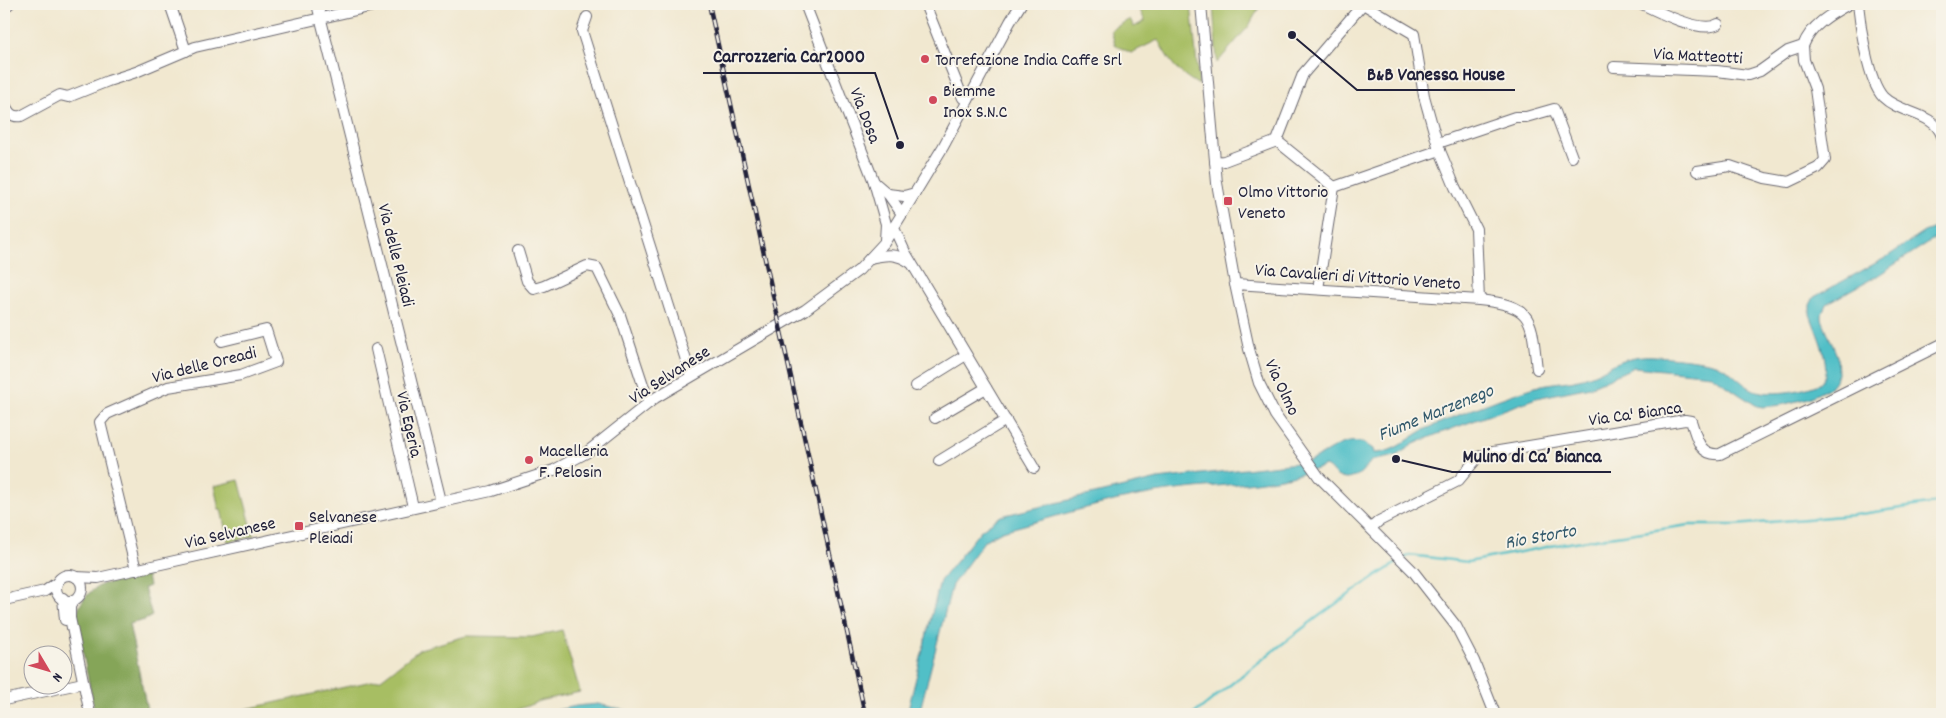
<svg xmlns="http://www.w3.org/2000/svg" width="1946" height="718" font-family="Dekko,sans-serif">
	<rect width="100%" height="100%" fill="#f7f3e8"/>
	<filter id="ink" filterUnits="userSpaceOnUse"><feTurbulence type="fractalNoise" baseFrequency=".02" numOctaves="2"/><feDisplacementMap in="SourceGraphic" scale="10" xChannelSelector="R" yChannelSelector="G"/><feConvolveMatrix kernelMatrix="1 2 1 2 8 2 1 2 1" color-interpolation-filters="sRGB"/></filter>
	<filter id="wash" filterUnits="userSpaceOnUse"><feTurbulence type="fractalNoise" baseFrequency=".0096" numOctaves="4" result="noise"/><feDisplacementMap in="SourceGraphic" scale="20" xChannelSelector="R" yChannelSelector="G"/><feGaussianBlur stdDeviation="1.12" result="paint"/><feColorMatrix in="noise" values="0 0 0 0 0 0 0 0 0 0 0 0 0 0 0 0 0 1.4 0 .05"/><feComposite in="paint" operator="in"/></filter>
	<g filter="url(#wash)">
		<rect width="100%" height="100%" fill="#f1e8d0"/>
		<g fill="#a7be63" stroke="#64704f">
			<path d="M1137,4H1191L1199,85C1176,71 1171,64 1158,40L1131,53L1115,45L1111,30L1130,19L1134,27L1145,21Z"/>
			<polygon points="1213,4 1261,4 1249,26 1217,63"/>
			<polygon points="239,480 254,536 228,542 221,509 219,509 214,486"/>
			<polygon points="562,630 580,692 543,700 506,714 238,714 237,711 381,679 420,649 466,636 532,637"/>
		</g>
		<path fill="#85a559" stroke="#54644a" d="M147,576L149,586L144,588L152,616L145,620L129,624L148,714H95L76,618C79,602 88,591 103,584Z"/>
		<g fill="#51bfc7" stroke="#3a7081">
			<path d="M1935,228L1942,229V238L1932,240L1877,276L1826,304L1822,314V319L1837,356L1838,374L1834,382L1829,388L1809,398L1781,405L1763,407L1757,406L1740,395L1711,375L1634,367L1590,387L1536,398L1435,435L1414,444L1396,456L1371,461C1363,472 1351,485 1337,476C1332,473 1331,468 1325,466C1273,486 1209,484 1155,493C1103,501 1052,518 1002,531L985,540L952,585L919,714H907L940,581L981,530L1001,516L1158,479L1306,462C1324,457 1342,436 1363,443C1366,444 1370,447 1373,449L1374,453C1396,453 1410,436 1428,428C1465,412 1504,396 1542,385C1555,382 1570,382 1583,378C1605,372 1618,357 1643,356C1657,355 1707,360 1718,365C1731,370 1740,383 1752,389C1766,397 1805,391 1818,384C1837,373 1815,330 1810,314V305L1814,297L1885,258L1924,232Z"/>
			<polygon points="598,704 642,714 539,714 576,706"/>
		</g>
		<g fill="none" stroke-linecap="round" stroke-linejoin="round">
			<g stroke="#51bfc7" stroke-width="2.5">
				<polyline points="1405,558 1409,555 1468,562 1562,544 1689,525 1735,525 1854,515 1942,502"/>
				<path d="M1194,714C1260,661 1327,606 1400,561"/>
			</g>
		</g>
	</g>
	<g filter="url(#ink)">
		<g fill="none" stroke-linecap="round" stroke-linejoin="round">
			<defs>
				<g id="minor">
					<polyline points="170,4 186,51"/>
					<polyline points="317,4 441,501"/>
					<polyline points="805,4 874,182 886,224 885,240"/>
					<polyline points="925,4 960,91 963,98 968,100"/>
					<polyline points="1201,4 1217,183 1235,284 1249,349 1259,383 1275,415 1319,477 1413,571 1456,626 1474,661 1495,714"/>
					<path d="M1642,4C1658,12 1702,34 1718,24"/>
					<path d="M1858,4C1860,25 1868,81 1883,97C1900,114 1934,112 1942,136"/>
					<polyline points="4,8 9,4"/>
					<polyline points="587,17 582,31 691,376"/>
					<path d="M1614,67L1717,71L1748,75L1760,71L1788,51L1803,46C1811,25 1831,14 1849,4"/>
					<path d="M4,103C8,111 11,118 21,116L60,95L68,97L108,81L136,72L195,47L382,4"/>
					<polyline points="1277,141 1334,187 1440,150"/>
					<polyline points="1438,143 1515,117 1526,117 1554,109 1572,157"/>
					<polyline points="1215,162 1224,161 1277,141 1303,74 1363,4 1414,34 1424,96 1438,146 1455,187 1476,229 1479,300 1235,284"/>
					<polyline points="1697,171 1730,166 1765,178 1789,182 1818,168 1825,160 1815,89 1804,60 1803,46"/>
					<polyline points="874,182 888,194 902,214"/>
					<polyline points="888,194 904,196 915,193"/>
					<polyline points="894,228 905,252 1034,468"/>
					<polyline points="518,251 527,281 534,289 544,286 587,266 597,268 620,315 649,403"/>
					<path d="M870,258C886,254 897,253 911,263"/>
					<polyline points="1318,289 1334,187"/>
					<path d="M1479,300C1535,306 1531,319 1537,369"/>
					<polyline points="376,349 413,507"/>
					<polyline points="916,386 966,355"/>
					<polyline points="935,418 986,388"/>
					<polyline points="939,461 1006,420"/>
					<path d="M1371,528L1379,521L1458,481L1478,457L1493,452L1685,420L1691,421C1697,438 1699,456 1720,454L1942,344"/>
					<polyline points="136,570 100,422 107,414 168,387 241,375 276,362 266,330 222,341"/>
					<circle cx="69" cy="588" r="13"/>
					<polyline points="76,577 98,578 491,491 554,470 586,453 655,398 805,310 859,270 884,243 915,193 943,147 1010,22 1021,4"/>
					<polyline points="63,598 65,620"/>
					<polyline points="75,599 70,606 70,618 90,714"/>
					<polyline points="4,600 45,591 58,582"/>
					<polyline points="4,700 83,683"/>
				</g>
			</defs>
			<use href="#minor" stroke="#6a676f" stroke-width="12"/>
			<use href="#minor" stroke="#fff" stroke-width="10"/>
			<defs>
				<polyline id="rail" points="709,4 865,714"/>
			</defs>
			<use href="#rail" stroke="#22223b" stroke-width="4.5"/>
			<use href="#rail" stroke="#f7f3e8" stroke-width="2.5" stroke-dasharray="8" stroke-linecap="butt"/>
		</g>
	</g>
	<g fill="#d1495b" stroke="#f7f3e8" stroke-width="2">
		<circle cx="925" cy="59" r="5"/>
		<circle cx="933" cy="100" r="5"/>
		<rect x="1223" y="196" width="10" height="10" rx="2.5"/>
		<circle cx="529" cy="460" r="5"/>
		<rect x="294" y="521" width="10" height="10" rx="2.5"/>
	</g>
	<g text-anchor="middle" stroke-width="4" stroke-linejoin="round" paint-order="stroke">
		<g font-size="18" fill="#22223b" stroke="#f7f3e8">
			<text transform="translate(1698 55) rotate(3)" y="6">Via Matteotti</text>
			<text transform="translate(866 115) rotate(69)" y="6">Via Dosa</text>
			<text transform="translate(397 255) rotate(76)" y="6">Via delle Pleiadi</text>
			<text transform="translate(1358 276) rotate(4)" y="6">Via Cavalieri di Vittorio Veneto</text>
			<text transform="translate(204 364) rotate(-14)" y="6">Via delle Oreadi</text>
			<text transform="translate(669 374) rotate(-33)" y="6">Via Selvanese</text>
			<text transform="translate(1283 387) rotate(65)" y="6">Via Olmo</text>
			<text transform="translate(1635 413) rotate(-8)" y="6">Via Ca' Bianca</text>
			<text transform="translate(410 424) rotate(77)" y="6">Via Egeria</text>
			<text transform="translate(230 532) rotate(-13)" y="6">Via Selvanese</text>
		</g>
		<g font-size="18" fill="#22223b" stroke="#f7f3e8" text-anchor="start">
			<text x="935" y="65">Torrefazione India Caffe Srl</text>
			<text x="943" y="96">Biemme<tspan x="943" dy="21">Inox S.N.C</tspan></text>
			<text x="1238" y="197">Olmo Vittorio<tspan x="1238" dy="21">Veneto</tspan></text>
			<text x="539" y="456">Macelleria<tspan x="539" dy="21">F. Pelosin</tspan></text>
			<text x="309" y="522">Selvanese<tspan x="309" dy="21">Pleiadi</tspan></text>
		</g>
		<g font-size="19" font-style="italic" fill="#32596c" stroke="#f7f3e8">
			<text transform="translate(1435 411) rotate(-22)" y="7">Fiume Marzenego</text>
			<text transform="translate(1540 535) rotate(-10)" y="7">Rio Storto</text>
		</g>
	</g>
	<path fill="none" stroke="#22223b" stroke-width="2" d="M900 145L875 73H703M1292 35L1357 90H1515M1396 459L1452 472H1611"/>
	<g fill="#22223b" stroke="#f7f3e8" stroke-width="2">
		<circle cx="900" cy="145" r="5"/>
		<circle cx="1292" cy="35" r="5"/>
		<circle cx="1396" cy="459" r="5"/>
	</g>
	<g font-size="19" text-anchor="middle" font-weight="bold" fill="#22223b" stroke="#f7f3e8" stroke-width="4" stroke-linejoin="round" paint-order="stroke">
		<text x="789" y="62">Carrozzeria Car2000</text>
		<text x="1436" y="80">B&amp;B Vanessa House</text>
		<text x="1532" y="462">Mulino di Ca’ Bianca</text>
	</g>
	<rect width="1946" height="718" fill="none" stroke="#f7f3e8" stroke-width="20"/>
	<g transform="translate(48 670) rotate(128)"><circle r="24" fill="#f7f3e8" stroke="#a29fa3"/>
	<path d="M0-4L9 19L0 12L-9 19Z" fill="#d1495b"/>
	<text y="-8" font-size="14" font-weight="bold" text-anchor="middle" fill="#22223b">N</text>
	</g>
</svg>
